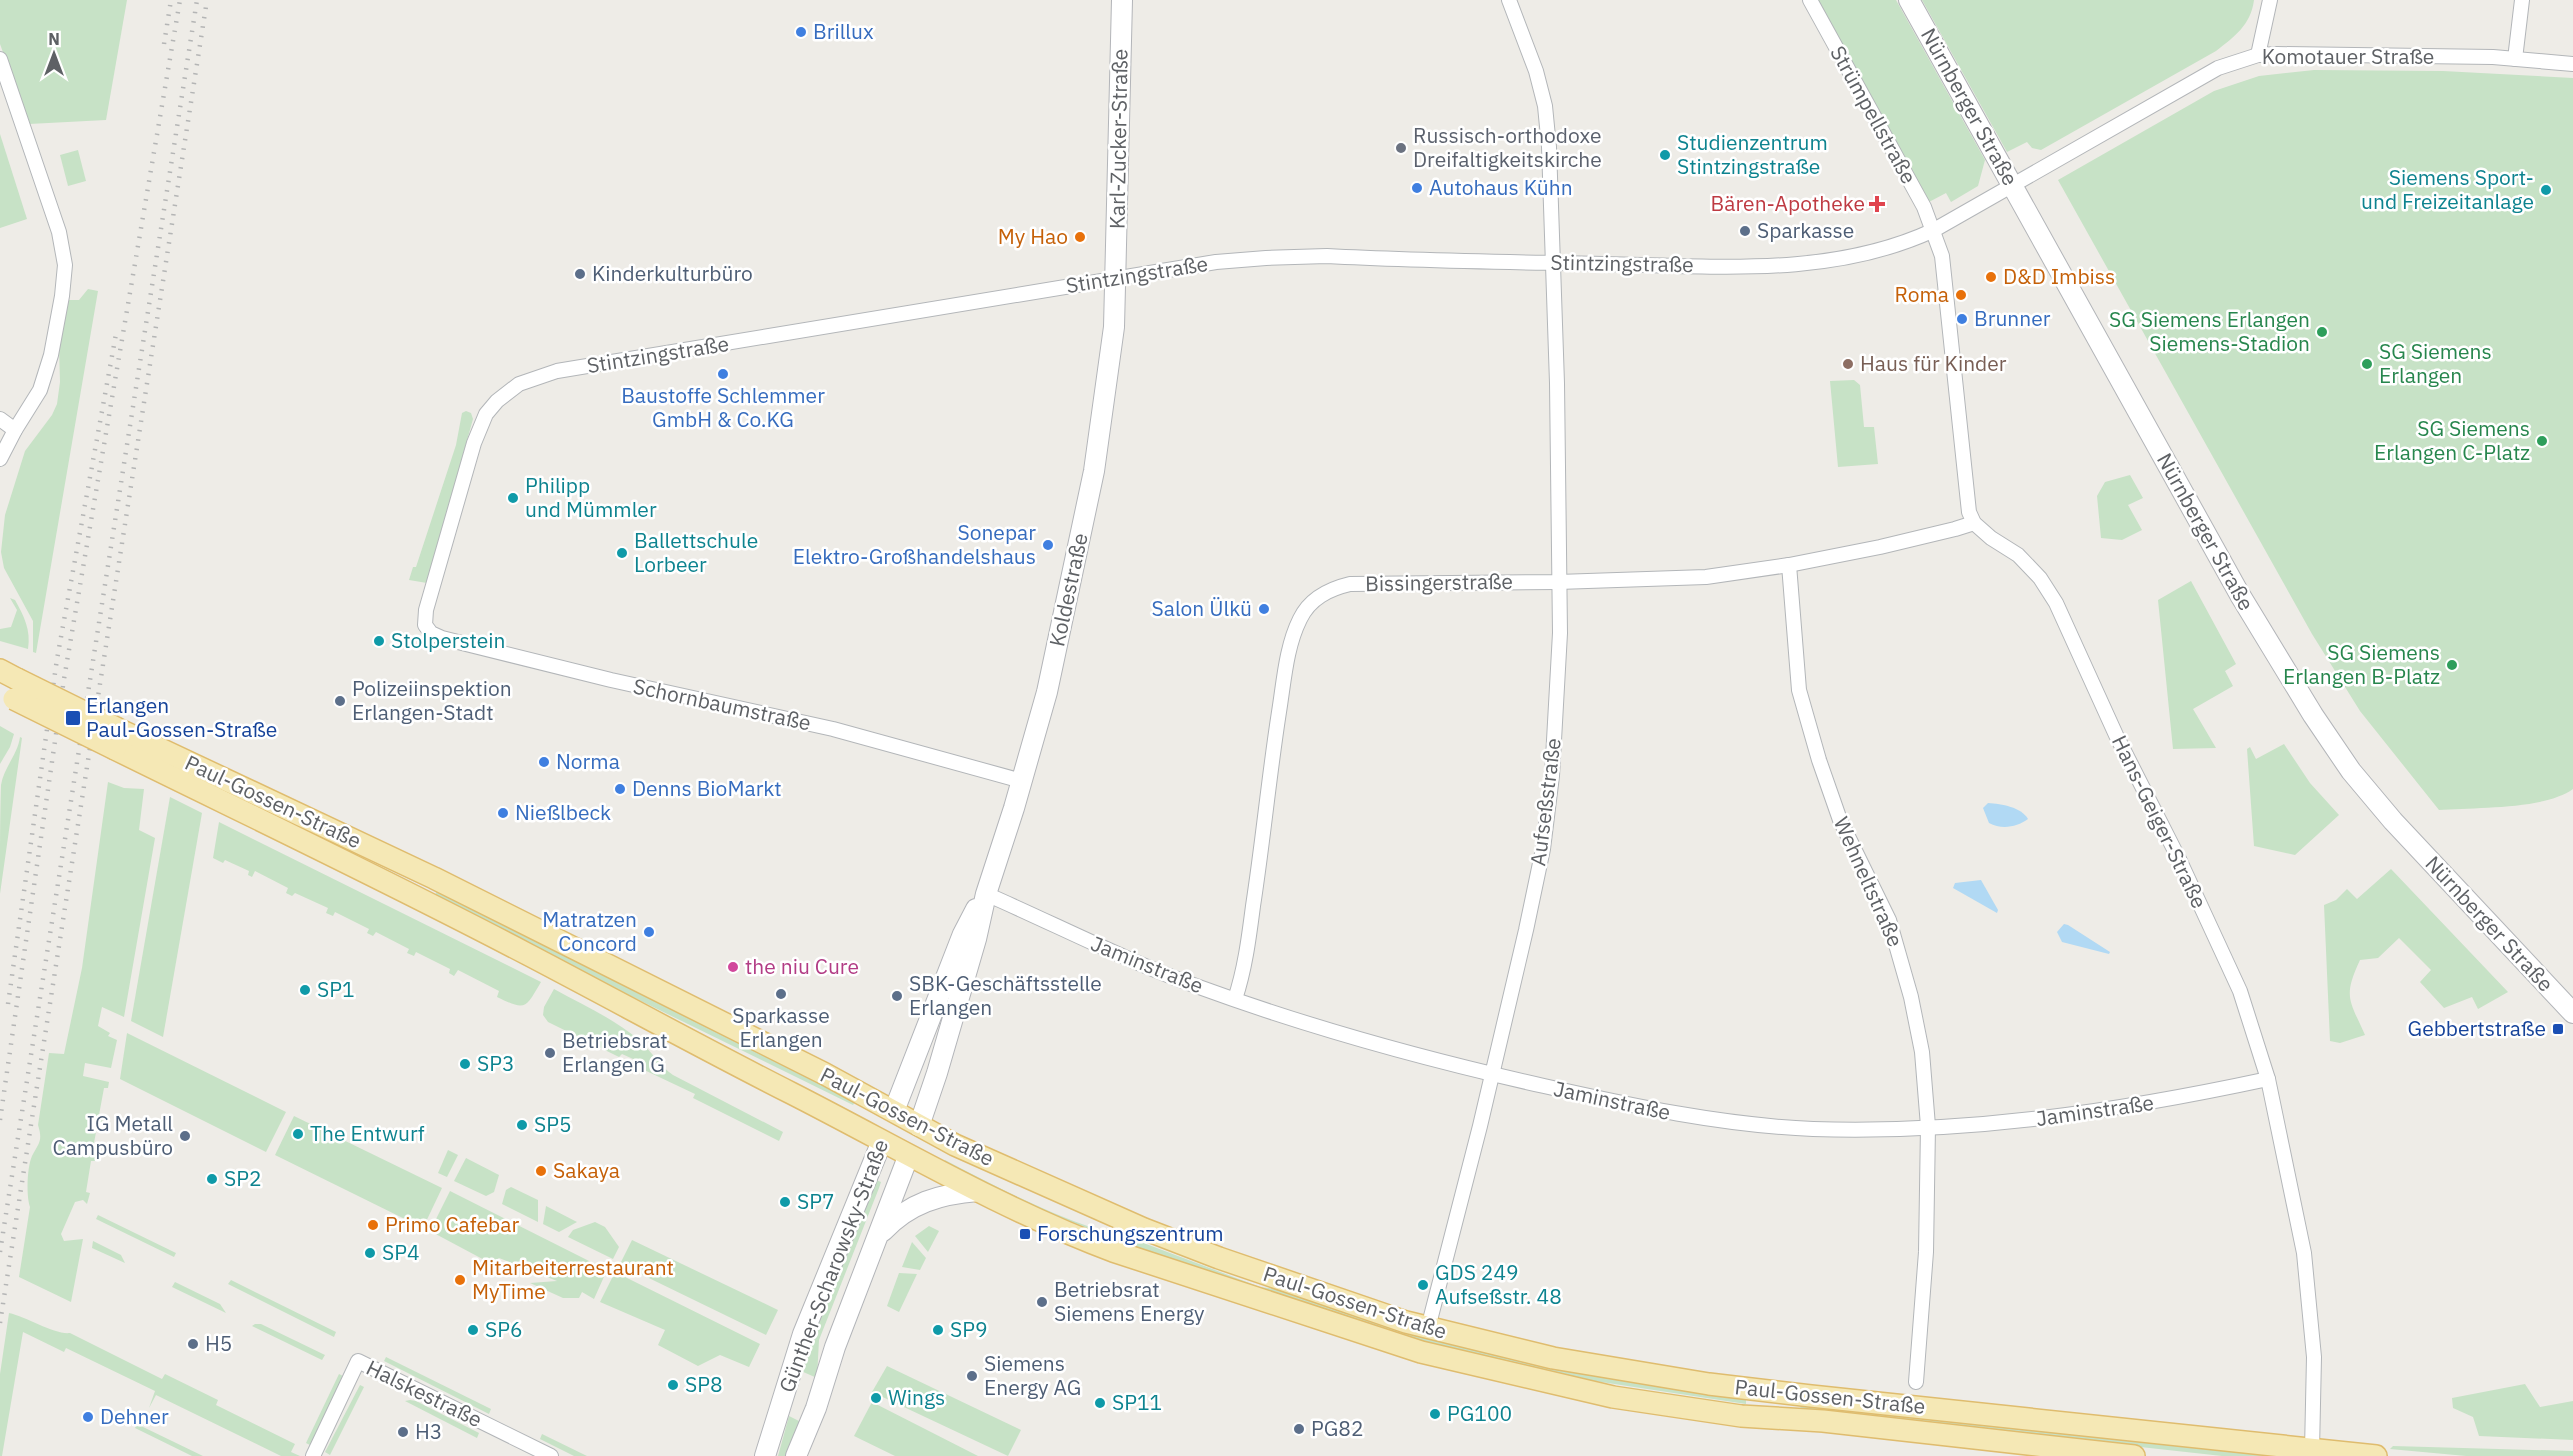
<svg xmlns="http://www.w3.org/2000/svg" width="2573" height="1456" font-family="'IBM Plex Sans',sans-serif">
	<rect width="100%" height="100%" fill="#eeece7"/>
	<g fill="#c7e2c6">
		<polygon points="0,0 127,0 106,120 29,124 0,44"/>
		<polygon points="1817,0 1896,0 1985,160 1978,186 1951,202 1946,193 1929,202"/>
		<path d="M1922,0H2254C2251,25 2234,37 2216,51L2041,150L2032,148L2027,142L2007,152Z"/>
		<path d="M2314,70L2443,71L2573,78V789C2544,810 2475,807 2439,810L2360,711L2312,634L2058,180L2214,91L2259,76Z"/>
		<polygon points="0,134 27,219 0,228"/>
		<polygon points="78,150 86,181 68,186 60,155"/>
		<polygon points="88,289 98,291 36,653 33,652 33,621 4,568 1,552 5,515 25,451 52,415 57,404 60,382 59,347 68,300 79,300"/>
		<polygon points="1854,380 1860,385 1864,427 1874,427 1878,464 1838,467 1830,381"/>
		<polygon points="466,411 471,413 473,419 427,583 409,580 413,567 416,567 456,445 462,413"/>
		<polygon points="2130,475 2143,498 2128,505 2142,530 2122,540 2101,538 2097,496 2105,482"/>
		<polygon points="2191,581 2236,664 2225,671 2233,686 2193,709 2216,748 2173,749 2158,600"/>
		<path d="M10,598L15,600C24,616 31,630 28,649L0,641V629L11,627L17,610Z"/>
		<polygon points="0,726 14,734 10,747 0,764"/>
		<path d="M20,737L22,738L0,894C0,862 0,815 1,785C4,767 18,754 20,737Z"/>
		<polygon points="2284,744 2310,783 2339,815 2295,855 2254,846 2247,749 2250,747 2256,759"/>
		<path d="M108,782L124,788L144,789L139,830L155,838L124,1017L102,1007L98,1026L110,1033L108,1036L117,1040L111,1068L85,1063L83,1076L109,1082L108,1088H104L99,1115L103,1116L102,1122H98L92,1153L97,1154L96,1161H91L86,1192L90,1193L87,1204L83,1200L75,1202L61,1234L64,1241L83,1239L71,1302L19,1277L30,1207C26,1196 27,1167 32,1156C39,1143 43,1141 38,1125L49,1053L64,1054L82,968Z"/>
		<polygon points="170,797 202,813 163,1037 131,1021"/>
		<path d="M219,822L541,982C525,1009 526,1011 497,997L499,991L458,970L454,976L449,973L450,969L416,952L414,956L407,953L409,949L376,932L373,936L367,933L369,929L335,912L333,916L326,913L328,908L295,893L292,896L286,893L288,888L255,871L252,877L248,875L249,871L225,860L223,863L213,858Z"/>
		<path d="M2391,869L2508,992L2478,1009L2472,997L2444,1008L2420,982L2431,970L2399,938L2378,958L2360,960C2343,997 2349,999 2365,1035L2340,1043L2330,1041L2324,905L2336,900L2347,889L2357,899Z"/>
		<polygon points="438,889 856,1100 853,1105 433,899"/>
		<path d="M554,989C583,1005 615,1019 640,1041C652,1052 660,1066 673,1075L783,1132L779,1141L693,1098L695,1094L640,1068L642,1063L622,1054L619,1057L548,1022L543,1015L544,1007Z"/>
		<polygon points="127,1033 286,1112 266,1152 120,1079"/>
		<polygon points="294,1116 442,1188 423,1228 275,1155"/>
		<polygon points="448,1150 458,1155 447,1177 438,1173"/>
		<polygon points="466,1158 499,1175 494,1192 486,1196 454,1181"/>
		<path d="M945,1160C993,1185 1042,1211 1093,1228C1105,1233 1118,1226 1130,1230L1124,1237L1121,1246L943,1165Z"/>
		<polygon points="876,1180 881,1182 879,1188 819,1340 817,1378 801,1371 806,1354"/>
		<polygon points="511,1187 538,1200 538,1222 502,1204 506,1190"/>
		<polygon points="450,1191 607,1270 594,1299 582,1292 579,1298 563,1298 530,1283 557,1281 499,1258 490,1263 430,1231"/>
		<polygon points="546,1206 577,1222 559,1232 543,1224"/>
		<polygon points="98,1215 176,1253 174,1257 96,1219"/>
		<polygon points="595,1222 605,1227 619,1247 613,1259 568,1237 573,1230"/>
		<polygon points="929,1226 939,1231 928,1252 915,1236"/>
		<polygon points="1133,1239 1260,1287 1285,1290 1746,1397 1746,1404 1575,1378 1418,1342 1137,1250 1131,1243"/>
		<polygon points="632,1240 778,1310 766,1335 620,1264"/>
		<polygon points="93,1241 121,1255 125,1263 92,1248"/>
		<polygon points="912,1242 926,1258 920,1270 902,1267"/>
		<polygon points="615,1272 760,1344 749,1367 720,1355 698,1366 658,1345 665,1330 600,1302"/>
		<polygon points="899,1273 917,1274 899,1312 887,1306"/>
		<polygon points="231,1280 336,1332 334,1337 228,1284"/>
		<polygon points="175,1282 220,1304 226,1313 172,1287"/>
		<path d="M9,1313C27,1317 55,1335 70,1333L162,1379L165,1374L218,1400L216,1405L295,1444L291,1452L300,1456H281L156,1395L149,1408L155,1391L66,1348L64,1352L23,1332L2,1456H0V1374Z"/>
		<polygon points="255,1324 261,1324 325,1355 322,1360 252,1326"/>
		<polygon points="386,1357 491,1409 489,1414 384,1361"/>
		<polygon points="887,1366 1021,1430 1008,1456 872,1392"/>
		<polygon points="339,1374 343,1376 342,1380 310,1445 306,1443"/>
		<polygon points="2525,1384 2540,1407 2573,1401 2573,1440 2479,1436 2473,1417 2453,1408 2452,1398"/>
		<polygon points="360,1385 364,1387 330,1455 325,1452"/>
		<polygon points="410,1400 416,1401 479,1433 477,1438 405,1401"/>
		<polygon points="872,1402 978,1456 895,1456 854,1436"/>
		<polygon points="1801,1406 1929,1420 1972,1422 2291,1456 2222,1456 1824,1412 1800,1409"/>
		<polygon points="143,1411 147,1413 141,1426 203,1456 192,1456 135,1428"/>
		<polygon points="789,1416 801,1422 788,1456 778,1456"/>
		<polygon points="542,1434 587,1456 574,1456 540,1439"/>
		<polygon points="2393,1446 2573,1451 2573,1456 2466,1456 2390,1449"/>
	</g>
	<g fill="#b1d9f4">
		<path d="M1988,803C2002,804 2021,807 2028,819C2017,827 2002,830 1989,823L1983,808Z"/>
		<polygon points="1981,880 1998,910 1997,913 1953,888 1955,883"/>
		<polygon points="2064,924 2068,925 2110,952 2109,954 2062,942 2057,932"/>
	</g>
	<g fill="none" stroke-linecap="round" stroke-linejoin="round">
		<defs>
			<g id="street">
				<polyline points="1810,0 1924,207 1942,256 1969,512 1974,523 1991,538 2018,555 2040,578 2056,603 2116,735 2179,859 2240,991 2268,1079 2304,1253 2314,1357 2312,1450"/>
				<polyline points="2258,55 2270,0"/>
				<polyline points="0,59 59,232 65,265 62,296 51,355 40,390 15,430 0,459"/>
				<polyline points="2515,59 2522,0"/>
				<polyline points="0,419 15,430"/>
				<polyline points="1789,565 1799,690 1819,760 1840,820 1889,920 1911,997 1922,1052 1928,1126 1926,1252 1916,1382"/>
				<path d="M1022,781L833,729L611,680L442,638L431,633L425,625L426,610L474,443L486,414L497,401L519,384L557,371L1216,262L1266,258L1327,256C1419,261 1512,262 1604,264C1715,266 1831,278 1934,230L2218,68L2258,55L2277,54L2493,57L2573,64"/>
				<path d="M986,894C1057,925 1126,961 1199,987C1311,1028 1428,1060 1544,1086C1633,1106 1721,1125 1813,1129C1967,1134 2119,1111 2268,1079"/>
				<path d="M1235,999C1245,969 1249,937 1253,906C1263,841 1269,776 1279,712C1284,681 1286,647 1300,619C1310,598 1329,589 1350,584L1558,582L1706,577L1789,565L1880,547L1955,529L1974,523"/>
				<polyline points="1428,1328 1480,1126 1526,930 1543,849 1552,776 1560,633 1557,383 1549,147 1545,106 1536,71 1509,0"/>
				<polyline points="313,1456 358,1361 551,1456"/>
			</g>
			<g id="secondary">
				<polyline points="1909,0 2240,595 2313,715 2351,771 2393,821 2573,1013"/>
				<polyline points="894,1111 963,934 976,909"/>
				<polyline points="919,1126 937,1073 976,939 986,894 1014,808 1047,692 1094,471 1114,327 1122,0"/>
				<path d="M883,1231C909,1203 940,1194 978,1191"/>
				<polyline points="765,1456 803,1334 882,1141"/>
				<polyline points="796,1456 816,1408 835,1347 908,1157"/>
			</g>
			<g id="primary">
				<polyline points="0,670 17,679"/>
				<polyline points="118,729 434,878 825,1074 955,1145 1144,1229 1219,1258 1406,1322 1553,1358 1709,1384 1811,1396 2376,1456"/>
				<path d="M115,749C253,817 392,883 527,954C615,1000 702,1048 791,1093C897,1147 1001,1209 1113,1251L1421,1352L1613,1397L1741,1416L1823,1421L2134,1456"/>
			</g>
		</defs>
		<use href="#street" stroke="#b3b6b9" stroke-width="16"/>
		<use href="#secondary" stroke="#b3b5b9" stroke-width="22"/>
		<use href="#primary" stroke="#dfbc6e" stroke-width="24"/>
		<use href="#street" stroke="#fff" stroke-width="14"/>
		<use href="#secondary" stroke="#fff" stroke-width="20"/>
		<use href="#primary" stroke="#f5e8b5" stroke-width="21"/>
		<g stroke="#b4b5b5" stroke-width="4.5" stroke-dasharray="1.5 8" stroke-linecap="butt">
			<polyline points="164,44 171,0"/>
			<polyline points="8,1004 57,659 116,334"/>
			<polyline points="0,1120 64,679 180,0"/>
			<polyline points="0,1252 197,0"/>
			<polyline points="0,1323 207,0"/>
		</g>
		<defs>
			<g id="primary-bridge">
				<polyline points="17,679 118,729"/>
				<polyline points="14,699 115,749"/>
			</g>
		</defs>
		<use href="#primary-bridge" stroke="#dfbc6e" stroke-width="24" stroke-linecap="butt"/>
		<use href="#primary-bridge" stroke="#f5e8b5" stroke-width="21"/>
	</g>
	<g fill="#3f7fe0" stroke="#fff" stroke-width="2">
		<circle cx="801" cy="32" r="6"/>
		<circle cx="1417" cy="188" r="6"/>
		<circle cx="1962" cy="319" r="6"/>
		<circle cx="723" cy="374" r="6"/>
		<circle cx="1048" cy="545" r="6"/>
		<circle cx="1264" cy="609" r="6"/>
		<circle cx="544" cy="762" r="6"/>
		<circle cx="620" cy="789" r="6"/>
		<circle cx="503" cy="813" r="6"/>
		<circle cx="649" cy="932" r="6"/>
		<circle cx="88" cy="1417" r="6"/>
	</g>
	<circle fill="#6b7280" stroke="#fff" stroke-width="2" cx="1401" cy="148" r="6"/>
	<g fill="#0f9aa8" stroke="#fff" stroke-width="2">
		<circle cx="1665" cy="155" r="6"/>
		<circle cx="2546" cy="190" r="6"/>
		<circle cx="513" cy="498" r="6"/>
		<circle cx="622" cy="553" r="6"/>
		<circle cx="379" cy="641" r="6"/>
		<circle cx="305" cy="990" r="6"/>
		<circle cx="465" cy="1064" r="6"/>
		<circle cx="522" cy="1125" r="6"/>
		<circle cx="298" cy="1134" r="6"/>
		<circle cx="212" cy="1179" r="6"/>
		<circle cx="785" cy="1202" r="6"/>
		<circle cx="370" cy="1253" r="6"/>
		<circle cx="1423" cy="1285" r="6"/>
		<circle cx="473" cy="1330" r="6"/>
		<circle cx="938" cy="1330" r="6"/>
		<circle cx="673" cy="1385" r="6"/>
		<circle cx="876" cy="1398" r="6"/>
		<circle cx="1100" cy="1403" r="6"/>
		<circle cx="1435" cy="1414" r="6"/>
	</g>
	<path fill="#e0444e" stroke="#fff" stroke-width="2" d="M1874 195h6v6h6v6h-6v6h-6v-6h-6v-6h6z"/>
	<g fill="#5c6f8a" stroke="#fff" stroke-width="2">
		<circle cx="1745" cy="231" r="6"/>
		<circle cx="580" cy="274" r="6"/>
		<circle cx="340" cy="701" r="6"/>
		<circle cx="781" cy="994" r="6"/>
		<circle cx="897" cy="996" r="6"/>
		<circle cx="550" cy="1053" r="6"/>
		<circle cx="185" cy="1136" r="6"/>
		<circle cx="1042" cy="1302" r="6"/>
		<circle cx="193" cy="1344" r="6"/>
		<circle cx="972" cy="1376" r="6"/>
		<circle cx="1299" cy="1429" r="6"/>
		<circle cx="403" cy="1432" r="6"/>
	</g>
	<g fill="#e8710a" stroke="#fff" stroke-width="2">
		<circle cx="1080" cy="237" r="6"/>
		<circle cx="1991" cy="277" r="6"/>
		<circle cx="1961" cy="295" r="6"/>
		<circle cx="541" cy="1171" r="6"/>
		<circle cx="373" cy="1225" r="6"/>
		<circle cx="460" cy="1280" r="6"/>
	</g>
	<g fill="#2e9e5b" stroke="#fff" stroke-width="2">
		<circle cx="2322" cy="332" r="6"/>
		<circle cx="2367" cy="364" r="6"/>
		<circle cx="2542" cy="441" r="6"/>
		<circle cx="2452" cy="665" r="6"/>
	</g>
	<circle fill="#8d6e63" stroke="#fff" stroke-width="2" cx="1848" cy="364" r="6"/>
	<g fill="#1a4fb4" stroke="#fff" stroke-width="2">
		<rect x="65" y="710" width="16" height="16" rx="3"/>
		<rect x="2552" y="1023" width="12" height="12" rx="3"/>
		<rect x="1019" y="1228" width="12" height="12" rx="3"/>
	</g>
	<circle fill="#d1479c" stroke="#fff" stroke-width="2" cx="733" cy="967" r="6"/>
	<g text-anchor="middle" stroke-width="5" stroke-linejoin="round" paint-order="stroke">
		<g font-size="21" fill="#366cbe" stroke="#fff" text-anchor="start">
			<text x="813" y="39">Brillux</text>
			<text x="1429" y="195">Autohaus Kühn</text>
			<text x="1974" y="326">Brunner</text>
			<text x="723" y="403" text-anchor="middle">Baustoffe Schlemmer<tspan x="723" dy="24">GmbH &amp; Co.KG</tspan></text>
			<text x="1036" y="540" text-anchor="end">Sonepar<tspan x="1036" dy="24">Elektro-Großhandelshaus</tspan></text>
			<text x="1252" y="616" text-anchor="end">Salon Ülkü</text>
			<text x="556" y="769">Norma</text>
			<text x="632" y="796">Denns BioMarkt</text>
			<text x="515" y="820">Nießlbeck</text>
			<text x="637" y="927" text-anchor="end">Matratzen<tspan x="637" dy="24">Concord</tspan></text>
			<text x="100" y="1424">Dehner</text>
		</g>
		<g font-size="21" fill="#5e6165" stroke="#fff">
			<text x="2348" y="64">Komotauer Straße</text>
			<text transform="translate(1969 107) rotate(61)" y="7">Nürnberger Straße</text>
			<text transform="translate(1873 115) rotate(61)" y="7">Strümpellstraße</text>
			<text transform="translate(1119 139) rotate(-89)" y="7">Karl-Zucker-Straße</text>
			<text transform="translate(1622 264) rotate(1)" y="7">Stintzingstraße</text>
			<text transform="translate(1137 275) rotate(-9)" y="7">Stintzingstraße</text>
			<text transform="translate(658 355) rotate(-9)" y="7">Stintzingstraße</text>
			<text transform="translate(2205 532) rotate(61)" y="7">Nürnberger Straße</text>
			<text transform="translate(1439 583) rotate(-1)" y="7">Bissingerstraße</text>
			<text transform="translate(1069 590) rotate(-78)" y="7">Koldestraße</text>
			<text transform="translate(722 705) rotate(12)" y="7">Schornbaumstraße</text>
			<text transform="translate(273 802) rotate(25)" y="7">Paul-Gossen-Straße</text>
			<text transform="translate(1546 802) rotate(-83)" y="7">Aufseßstraße</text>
			<text transform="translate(2159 822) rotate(64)" y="7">Hans-Geiger-Straße</text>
			<text transform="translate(1868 882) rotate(66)" y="7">Wehneltstraße</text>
			<text transform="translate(2489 924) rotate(47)" y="7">Nürnberger Straße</text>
			<text transform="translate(1147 965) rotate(22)" y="7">Jaminstraße</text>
			<text transform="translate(1612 1101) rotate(12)" y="7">Jaminstraße</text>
			<text transform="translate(2095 1111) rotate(-8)" y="7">Jaminstraße</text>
			<text transform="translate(907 1117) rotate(27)" y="7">Paul-Gossen-Straße</text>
			<text transform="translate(834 1266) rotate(-69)" y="7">Günther-Scharowsky-Straße</text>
			<text transform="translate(1355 1303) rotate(18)" y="7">Paul-Gossen-Straße</text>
			<text transform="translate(424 1394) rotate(26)" y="7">Halskestraße</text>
			<text transform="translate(1830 1397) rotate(6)" y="7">Paul-Gossen-Straße</text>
		</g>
		<g font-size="21" fill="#5b616d" stroke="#fff" text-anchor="start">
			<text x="1413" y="143">Russisch-orthodoxe<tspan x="1413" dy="24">Dreifaltigkeitskirche</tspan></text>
		</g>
		<g font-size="21" fill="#0d838f" stroke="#fff" text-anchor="start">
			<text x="1677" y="150">Studienzentrum<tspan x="1677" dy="24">Stintzingstraße</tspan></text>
			<text x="2534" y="185" text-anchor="end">Siemens Sport-<tspan x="2534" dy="24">und Freizeitanlage</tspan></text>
			<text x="525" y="493">Philipp<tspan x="525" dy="24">und Mümmler</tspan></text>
			<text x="634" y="548">Ballettschule<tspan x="634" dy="24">Lorbeer</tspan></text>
			<text x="391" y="648">Stolperstein</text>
			<text x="317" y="997">SP1</text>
			<text x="477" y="1071">SP3</text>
			<text x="534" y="1132">SP5</text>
			<text x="310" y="1141">The Entwurf</text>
			<text x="224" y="1186">SP2</text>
			<text x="797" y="1209">SP7</text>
			<text x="382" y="1260">SP4</text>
			<text x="1435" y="1280">GDS 249<tspan x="1435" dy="24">Aufseßstr. 48</tspan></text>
			<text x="485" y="1337">SP6</text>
			<text x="950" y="1337">SP9</text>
			<text x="685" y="1392">SP8</text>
			<text x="888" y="1405">Wings</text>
			<text x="1112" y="1410">SP11</text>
			<text x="1447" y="1421">PG100</text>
		</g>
		<g font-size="21" fill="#be3a42" stroke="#fff" text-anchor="end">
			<text x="1865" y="211">Bären-Apotheke</text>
		</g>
		<g font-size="21" fill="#4e5e75" stroke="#fff" text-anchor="start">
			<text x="1757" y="238">Sparkasse</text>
			<text x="592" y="281">Kinderkulturbüro</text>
			<text x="352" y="696">Polizeiinspektion<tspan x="352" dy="24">Erlangen-Stadt</tspan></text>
			<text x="909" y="991">SBK-Geschäftsstelle<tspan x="909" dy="24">Erlangen</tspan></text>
			<text x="781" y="1023" text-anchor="middle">Sparkasse<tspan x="781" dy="24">Erlangen</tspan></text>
			<text x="562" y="1048">Betriebsrat<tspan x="562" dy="24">Erlangen G</tspan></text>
			<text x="173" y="1131" text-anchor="end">IG Metall<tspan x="173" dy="24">Campusbüro</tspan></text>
			<text x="1054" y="1297">Betriebsrat<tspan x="1054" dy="24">Siemens Energy</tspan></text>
			<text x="205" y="1351">H5</text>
			<text x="984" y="1371">Siemens<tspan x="984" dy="24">Energy AG</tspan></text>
			<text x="1311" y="1436">PG82</text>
			<text x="415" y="1439">H3</text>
		</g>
		<g font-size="21" fill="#c56008" stroke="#fff" text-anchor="start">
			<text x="1068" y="244" text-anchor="end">My Hao</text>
			<text x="2003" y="284">D&amp;D Imbiss</text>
			<text x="1949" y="302" text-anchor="end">Roma</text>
			<text x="553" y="1178">Sakaya</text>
			<text x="385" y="1232">Primo Cafebar</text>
			<text x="472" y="1275">Mitarbeiterrestaurant<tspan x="472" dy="24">MyTime</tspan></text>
		</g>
		<g font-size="21" fill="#27864d" stroke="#fff" text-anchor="end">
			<text x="2310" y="327">SG Siemens Erlangen<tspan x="2310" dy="24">Siemens-Stadion</tspan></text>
			<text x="2379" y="359" text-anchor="start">SG Siemens<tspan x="2379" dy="24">Erlangen</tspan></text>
			<text x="2530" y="436">SG Siemens<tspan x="2530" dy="24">Erlangen C-Platz</tspan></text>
			<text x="2440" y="660">SG Siemens<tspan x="2440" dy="24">Erlangen B-Platz</tspan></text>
		</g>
		<g font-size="21" fill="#785e54" stroke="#fff" text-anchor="start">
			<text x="1860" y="371">Haus für Kinder</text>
		</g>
		<g font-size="21" fill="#164399" stroke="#fff" text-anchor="start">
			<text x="86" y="713">Erlangen<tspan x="86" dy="24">Paul-Gossen-Straße</tspan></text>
			<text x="2546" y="1036" text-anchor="end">Gebbertstraße</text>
			<text x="1037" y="1241">Forschungszentrum</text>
		</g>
		<g font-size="21" fill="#b23c85" stroke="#fff" text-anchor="start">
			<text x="745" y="974">the niu Cure</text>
		</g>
	</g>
	<g transform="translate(54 54)" stroke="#ffffff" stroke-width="4.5" paint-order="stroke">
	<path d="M0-4.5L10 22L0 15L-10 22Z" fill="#5e6165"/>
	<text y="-9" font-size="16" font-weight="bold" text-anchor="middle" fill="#5e6165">N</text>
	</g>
</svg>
